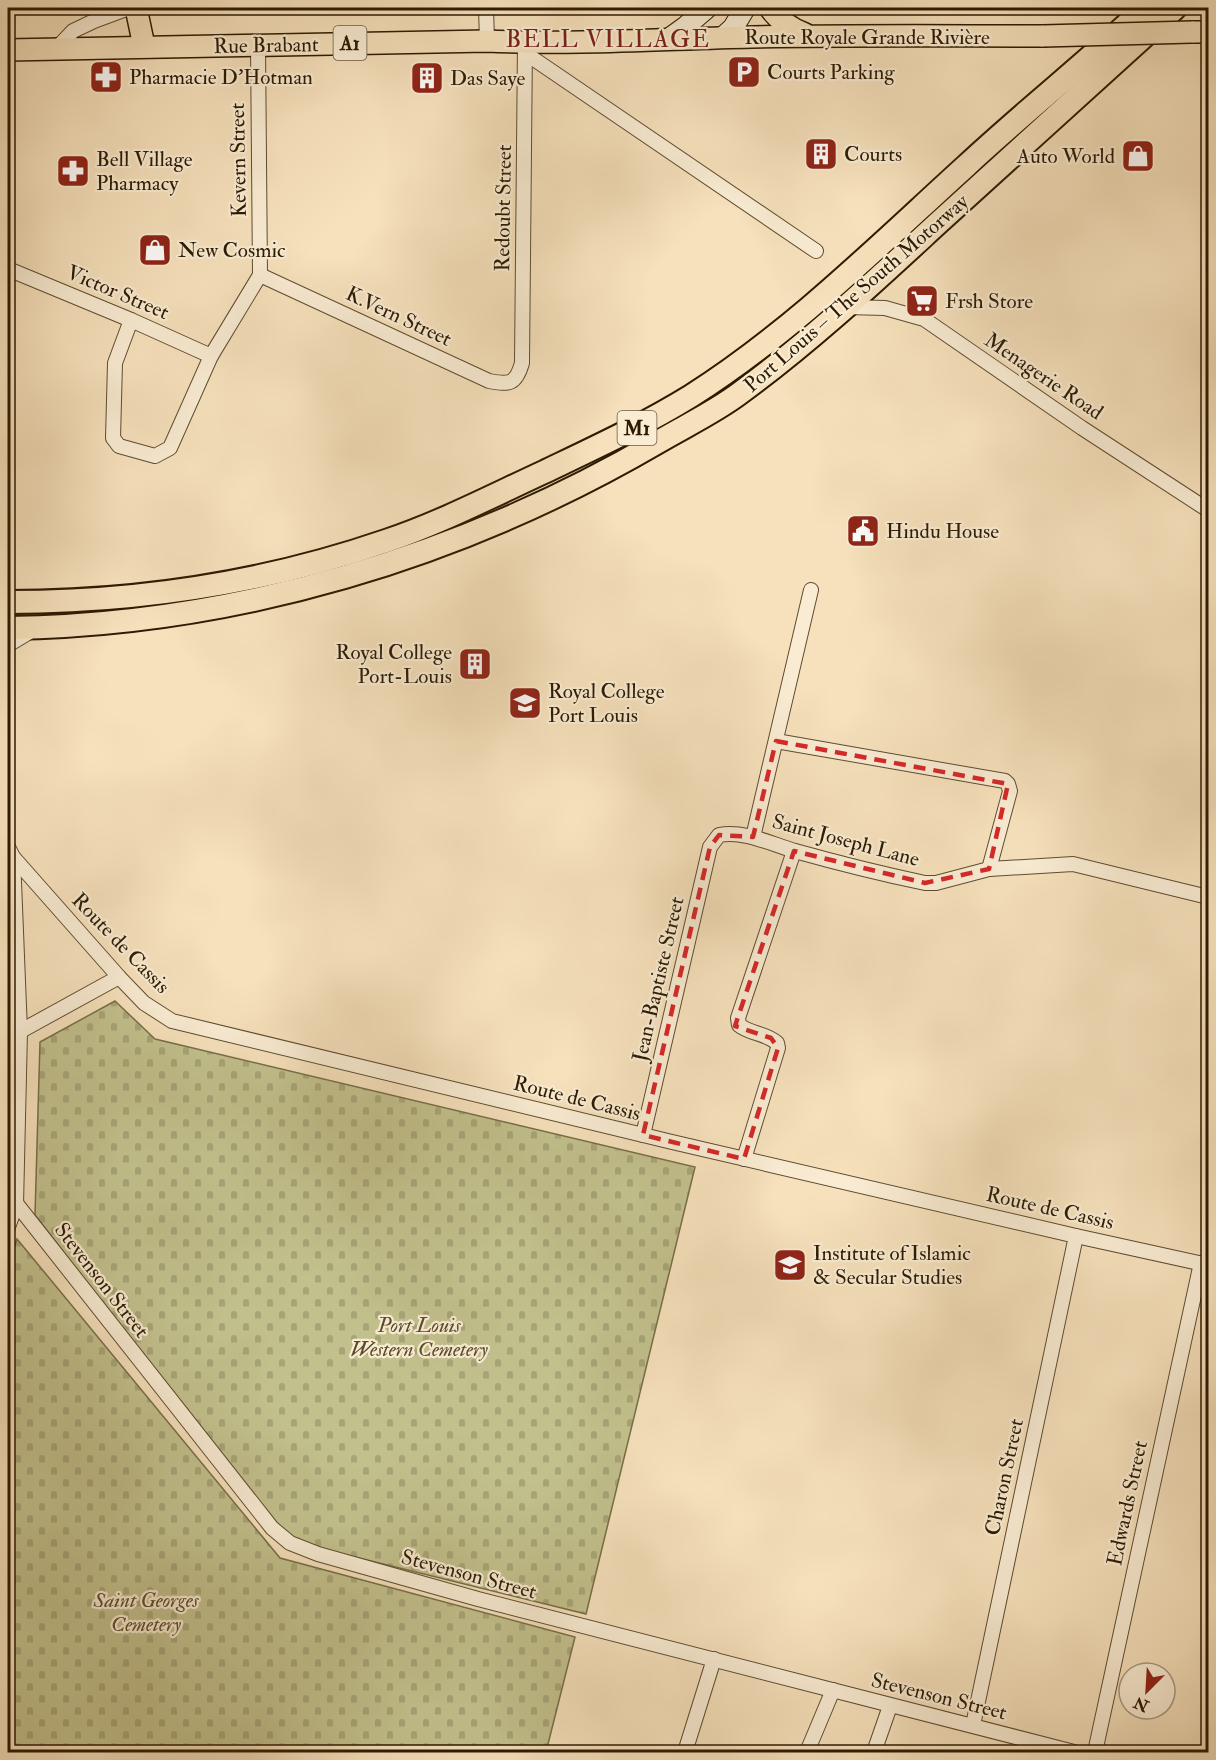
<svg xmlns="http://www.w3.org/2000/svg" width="1216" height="1760" font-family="'IM FELL Double Pica',serif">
	<defs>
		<pattern id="cemetery-stones" width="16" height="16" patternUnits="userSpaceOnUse" patternTransform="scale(1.5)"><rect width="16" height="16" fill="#c2c18d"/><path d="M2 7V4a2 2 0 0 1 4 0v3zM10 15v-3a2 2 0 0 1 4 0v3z" fill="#a7a578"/></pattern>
	</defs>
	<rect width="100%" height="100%" fill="#f6e1bc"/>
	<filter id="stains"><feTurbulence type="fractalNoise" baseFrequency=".00333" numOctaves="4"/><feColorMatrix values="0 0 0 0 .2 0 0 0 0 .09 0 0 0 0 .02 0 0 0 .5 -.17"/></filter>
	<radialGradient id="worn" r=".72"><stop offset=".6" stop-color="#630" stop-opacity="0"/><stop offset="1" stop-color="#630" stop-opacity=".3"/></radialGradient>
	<g fill="url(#cemetery-stones)" stroke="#776e47" stroke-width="1.5">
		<polygon points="115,1001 155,1039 695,1167 586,1614 286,1540 35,1215 40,1042"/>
		<polygon points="17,1239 280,1558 575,1637 546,1752 8,1752 8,1266"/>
	</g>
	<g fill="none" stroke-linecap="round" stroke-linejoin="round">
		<defs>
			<g id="minor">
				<polyline points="486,8 487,41"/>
				<polyline points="258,45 260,275"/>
				<polyline points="55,50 73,31 94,21 129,8"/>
				<polyline points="525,53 816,251"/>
				<polyline points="8,269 131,320 211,356"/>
				<path d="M260,275L489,381C510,385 516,384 522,363L525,43"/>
				<polyline points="846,307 885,308 924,319 1082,428 1208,510"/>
				<polyline points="131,320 115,363 113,438 119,446 155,456 170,448 211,356 260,275"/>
				<polyline points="8,645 33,630"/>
				<polyline points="776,741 1005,781 1008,784 1010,791 989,869"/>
				<polyline points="753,837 811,590"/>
				<polyline points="8,847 13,857 119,977 144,1003 172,1021 672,1142 1076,1236 1208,1265"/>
				<polyline points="8,1038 119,977"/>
				<path d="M643,1135L710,847L719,835C744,830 771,844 795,851C838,863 882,874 925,883H936L989,869L1073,864L1208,897"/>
				<path d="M744,1159L778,1048L777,1043C766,1033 750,1034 739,1025L738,1018L794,851"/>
				<polyline points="8,1193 272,1528 290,1543 318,1554 478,1599 1074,1752"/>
				<polyline points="8,1227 16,1205 20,1031 13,857"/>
				<polyline points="973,1725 1076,1236"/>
				<polyline points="685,1752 714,1659"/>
				<polyline points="807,1752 833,1690"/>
				<polyline points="874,1752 890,1706"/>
				<polyline points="1095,1752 1201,1263"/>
			</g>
			<g id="secondary">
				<polyline points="722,38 733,28 745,8"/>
				<polyline points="667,40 685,27 707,8"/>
			</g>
			<g id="primary">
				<polyline points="136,8 144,46"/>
				<path d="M770,8C779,21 790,28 805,34"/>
				<polyline points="1192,32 1208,32"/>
				<path d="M8,50L487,41C575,45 664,39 752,37C849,35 946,36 1043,36"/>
			</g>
			<g id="trunk">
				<path d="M8,602C136,602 264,583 386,541C440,523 492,496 544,472C594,448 644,425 691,396C792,332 878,246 966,166C1024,112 1087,62 1145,8"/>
				<path d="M8,628C236,625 461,557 658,442C685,426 715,412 740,393C810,342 874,282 937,224C1017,152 1096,80 1175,8"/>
			</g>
		</defs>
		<use href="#minor" stroke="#5e4c30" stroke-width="16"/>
		<use href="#secondary" stroke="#2c1a01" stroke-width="22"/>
		<use href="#primary" stroke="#2c1a01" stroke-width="24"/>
		<use href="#trunk" stroke="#2c1a01" stroke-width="26"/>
		<use href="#minor" stroke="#f9ecd3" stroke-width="14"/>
		<use href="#secondary" stroke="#f9ecd3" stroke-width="20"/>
		<use href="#primary" stroke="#f6e1bc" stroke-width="21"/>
		<use href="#trunk" stroke="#f6e1bc" stroke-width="22"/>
		<defs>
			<polyline id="primary-bridge" points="1043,36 1192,32"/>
		</defs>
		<use href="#primary-bridge" stroke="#2c1a01" stroke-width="24" stroke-linecap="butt"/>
		<use href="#primary-bridge" stroke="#f6e1bc" stroke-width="21"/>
	</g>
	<path fill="none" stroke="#d62828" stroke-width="4.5" stroke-dasharray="12 8" stroke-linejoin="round" d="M776,741L1008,784L989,869L925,883L794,851L735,1026L771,1038L778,1048L744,1159L643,1135L710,847L719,835L753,837Z"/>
	<defs>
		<symbol id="parking-square" viewBox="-11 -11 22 22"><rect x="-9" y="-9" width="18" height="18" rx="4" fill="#8f2418" stroke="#f9ecd3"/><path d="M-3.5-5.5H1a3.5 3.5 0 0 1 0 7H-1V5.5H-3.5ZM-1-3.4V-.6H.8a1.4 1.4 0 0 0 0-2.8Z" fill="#fff"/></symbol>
		<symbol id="pharmacy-square" viewBox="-11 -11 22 22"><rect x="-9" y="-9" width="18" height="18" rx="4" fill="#8f2418" stroke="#f9ecd3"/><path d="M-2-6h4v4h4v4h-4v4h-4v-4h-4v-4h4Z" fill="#fff"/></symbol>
		<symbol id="building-square" viewBox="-11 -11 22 22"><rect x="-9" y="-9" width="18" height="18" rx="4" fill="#8f2418" stroke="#f9ecd3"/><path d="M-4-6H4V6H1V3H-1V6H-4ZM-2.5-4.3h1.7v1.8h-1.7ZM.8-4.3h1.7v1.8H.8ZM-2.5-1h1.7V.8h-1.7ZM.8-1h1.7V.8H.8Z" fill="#fff"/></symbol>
		<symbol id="shop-square" viewBox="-11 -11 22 22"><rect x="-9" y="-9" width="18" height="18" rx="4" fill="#8f2418" stroke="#f9ecd3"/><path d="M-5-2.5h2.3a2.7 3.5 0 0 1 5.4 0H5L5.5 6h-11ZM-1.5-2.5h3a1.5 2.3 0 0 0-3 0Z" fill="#fff"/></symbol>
		<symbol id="supermarket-square" viewBox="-11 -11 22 22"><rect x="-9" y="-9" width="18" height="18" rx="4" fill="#8f2418" stroke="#f9ecd3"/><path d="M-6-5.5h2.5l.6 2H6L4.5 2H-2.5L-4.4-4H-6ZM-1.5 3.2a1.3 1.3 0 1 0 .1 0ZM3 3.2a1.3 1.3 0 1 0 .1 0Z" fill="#fff"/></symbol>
		<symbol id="civic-square" viewBox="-11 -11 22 22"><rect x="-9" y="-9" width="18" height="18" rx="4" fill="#8f2418" stroke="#f9ecd3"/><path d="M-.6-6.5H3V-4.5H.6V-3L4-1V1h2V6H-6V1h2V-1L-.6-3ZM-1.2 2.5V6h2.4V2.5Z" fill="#fff"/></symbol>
		<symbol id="school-square" viewBox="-11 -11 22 22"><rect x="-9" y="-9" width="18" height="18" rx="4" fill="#8f2418" stroke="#f9ecd3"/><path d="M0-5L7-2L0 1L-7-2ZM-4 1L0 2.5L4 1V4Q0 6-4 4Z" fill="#fff"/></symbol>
	</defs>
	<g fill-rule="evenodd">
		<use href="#parking-square" x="725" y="53" width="38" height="38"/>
		<use href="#pharmacy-square" x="87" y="58" width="38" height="38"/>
		<use href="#building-square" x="408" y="59" width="38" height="38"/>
		<use href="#building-square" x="802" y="135" width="38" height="38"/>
		<use href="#shop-square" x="1119" y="137" width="38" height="38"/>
		<use href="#pharmacy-square" x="54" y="152" width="38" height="38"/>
		<use href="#shop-square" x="136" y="231" width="38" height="38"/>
		<use href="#supermarket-square" x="903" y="282" width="38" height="38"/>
		<use href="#civic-square" x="844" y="512" width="38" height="38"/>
		<use href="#building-square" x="456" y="645" width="38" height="38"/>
		<use href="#school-square" x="506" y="684" width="38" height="38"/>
		<use href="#school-square" x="771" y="1246" width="38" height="38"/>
	</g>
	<g text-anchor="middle" stroke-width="4.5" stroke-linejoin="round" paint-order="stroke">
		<g fill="#f9ecd3" stroke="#6a5940" stroke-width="1.5">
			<rect x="333.5" y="26" width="33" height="34" rx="4.5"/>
			<rect x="617.5" y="411" width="39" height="34" rx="4.5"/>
		</g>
		<g font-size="20" font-weight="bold" fill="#2c1a01">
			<text x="350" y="50">A1</text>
			<text x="637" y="435">M1</text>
		</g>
		<g font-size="21" fill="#2c1a01" stroke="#f9ecd3">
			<text x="867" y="44">Route Royale Grande Rivière</text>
			<text transform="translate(266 45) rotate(-1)" y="7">Rue Brabant</text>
			<text transform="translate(238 160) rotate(-91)" y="7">Kevern Street</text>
			<text transform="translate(503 208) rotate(-89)" y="7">Redoubt Street</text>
			<text transform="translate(118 292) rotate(23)" y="7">Victor Street</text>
			<text transform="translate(856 293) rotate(-41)" y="7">Port Louis – The South Motorway</text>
			<text transform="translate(399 316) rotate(25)" y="7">K.Vern Street</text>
			<text transform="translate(1044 376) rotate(34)" y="7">Menagerie Road</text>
			<text transform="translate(846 840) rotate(15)" y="7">Saint Joseph Lane</text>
			<text transform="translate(121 943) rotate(46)" y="7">Route de Cassis</text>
			<text transform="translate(658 979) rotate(-77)" y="7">Jean-Baptiste Street</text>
			<text transform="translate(577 1098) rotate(14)" y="7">Route de Cassis</text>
			<text transform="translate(1050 1208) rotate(13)" y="7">Route de Cassis</text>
			<text transform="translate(102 1280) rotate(52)" y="7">Stevenson Street</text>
			<text transform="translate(1004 1477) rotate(-78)" y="7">Charon Street</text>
			<text transform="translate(1127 1503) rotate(-78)" y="7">Edwards Street</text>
			<text transform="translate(469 1574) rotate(15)" y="7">Stevenson Street</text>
			<text transform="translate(939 1696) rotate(14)" y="7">Stevenson Street</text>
		</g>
		<g font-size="21" fill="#2c1a01" stroke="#f9ecd3" text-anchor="start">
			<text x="767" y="79">Courts Parking</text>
			<text x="129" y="84">Pharmacie D'Hotman</text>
			<text x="450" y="85">Das Saye</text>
			<text x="844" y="161">Courts</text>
			<text x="1115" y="163" text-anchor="end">Auto World</text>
			<text x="96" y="166">Bell Village<tspan x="96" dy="24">Pharmacy</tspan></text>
			<text x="178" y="257">New Cosmic</text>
			<text x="945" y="308">Frsh Store</text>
			<text x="886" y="538">Hindu House</text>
			<text x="452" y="659" text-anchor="end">Royal College<tspan x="452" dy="24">Port-Louis</tspan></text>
			<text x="548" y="698">Royal College<tspan x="548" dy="24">Port Louis</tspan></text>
			<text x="813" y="1260">Institute of Islamic<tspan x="813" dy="24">&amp; Secular Studies</tspan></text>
		</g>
		<g font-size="21" font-style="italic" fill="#594c2b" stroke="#f9ecd3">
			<text x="419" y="1332">Port Louis<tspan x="419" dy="24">Western Cemetery</tspan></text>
			<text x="146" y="1607">Saint Georges<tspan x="146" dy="24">Cemetery</tspan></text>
		</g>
		<g font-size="24" letter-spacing="1.5" fill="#7a1f14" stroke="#f9ecd3">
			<text x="608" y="47">BELL VILLAGE</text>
		</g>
	</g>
	<rect width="1216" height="1760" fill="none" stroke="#f6e1bc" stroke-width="30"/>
	<rect x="9" y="9" width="1198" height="1742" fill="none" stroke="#2c1a01" stroke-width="3"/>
	<rect x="15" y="15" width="1186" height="1730" fill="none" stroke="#2c1a01" stroke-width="1.5"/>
	<g transform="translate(1147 1691) rotate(204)"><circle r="28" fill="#f9ecd3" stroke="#a7987f" stroke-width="1.5"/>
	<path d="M0-4.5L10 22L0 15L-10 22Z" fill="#8f2418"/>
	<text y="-9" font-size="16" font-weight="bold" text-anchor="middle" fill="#2c1a01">N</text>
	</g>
	<rect width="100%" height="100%" filter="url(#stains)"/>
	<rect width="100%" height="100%" fill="url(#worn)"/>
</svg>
